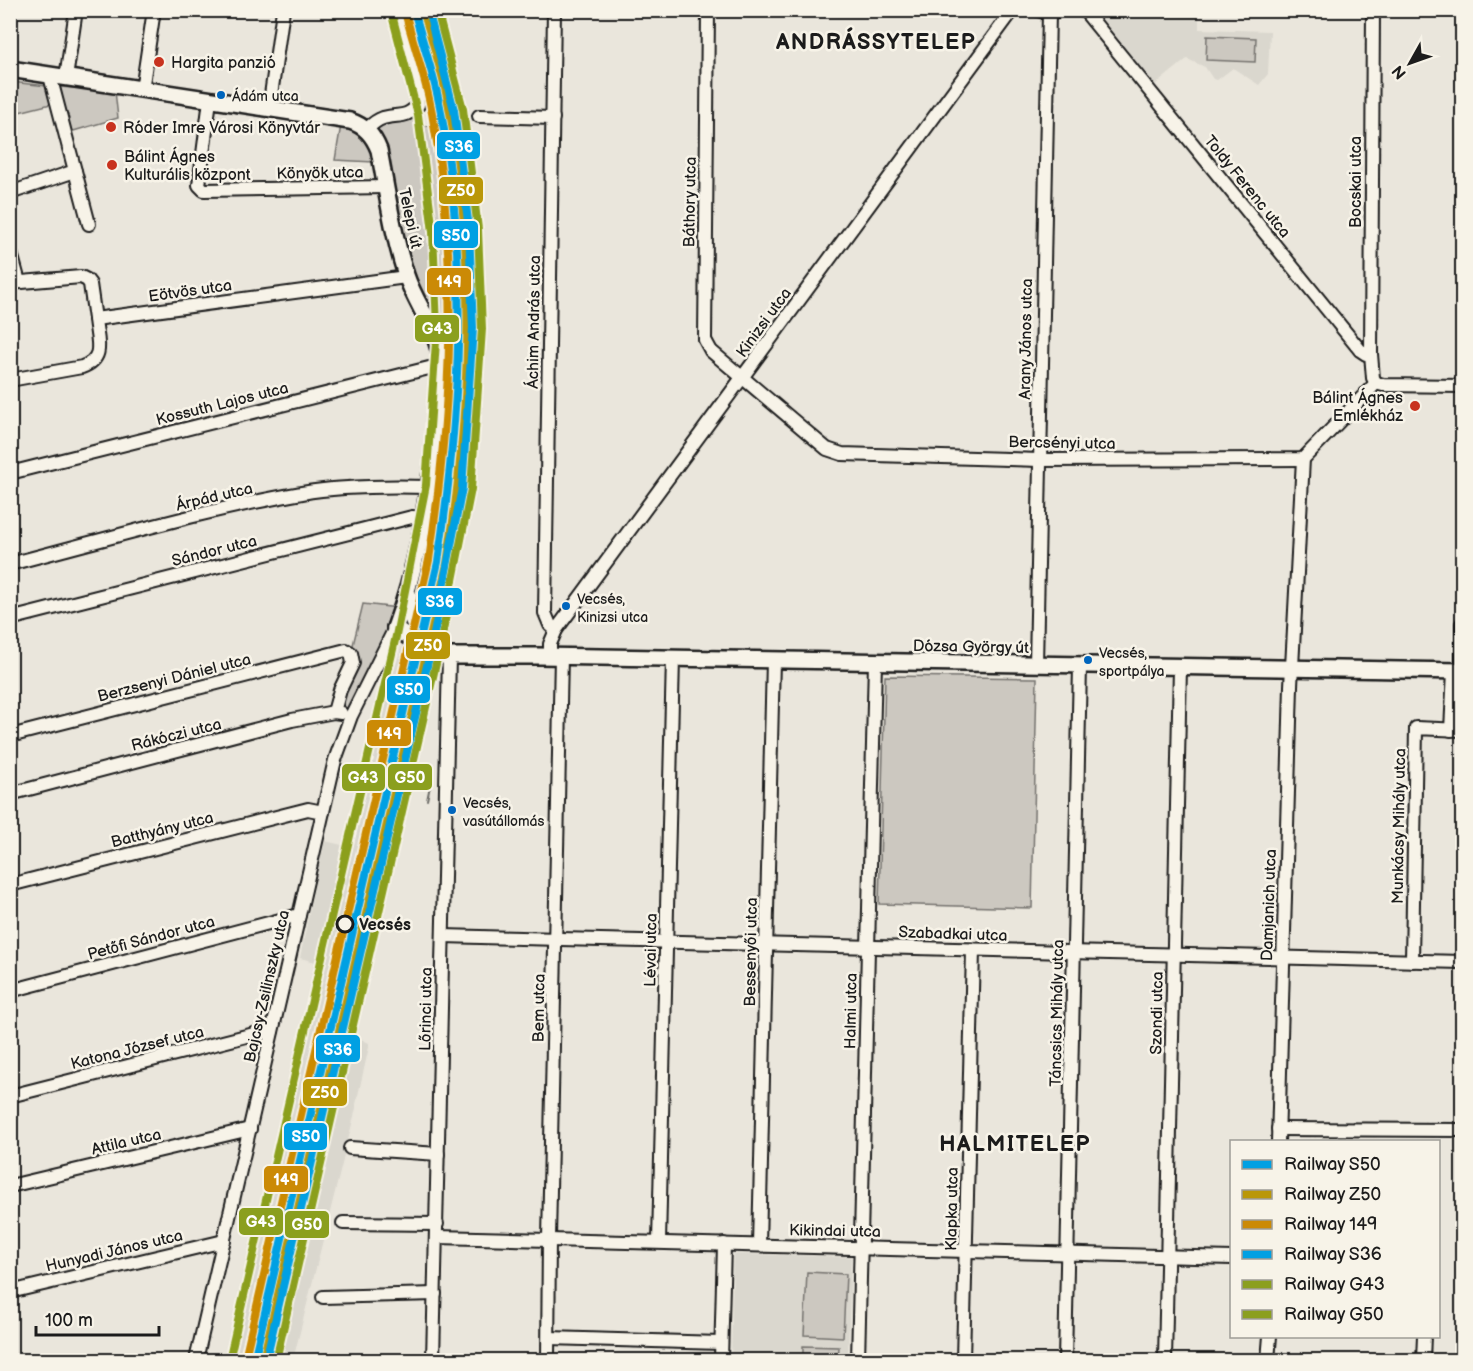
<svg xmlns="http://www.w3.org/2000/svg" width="1473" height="1371" font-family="'Balsamiq Sans',sans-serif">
	<rect width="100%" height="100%" fill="#eae6dc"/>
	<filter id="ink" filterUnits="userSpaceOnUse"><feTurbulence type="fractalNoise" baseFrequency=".0167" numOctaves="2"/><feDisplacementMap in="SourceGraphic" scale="12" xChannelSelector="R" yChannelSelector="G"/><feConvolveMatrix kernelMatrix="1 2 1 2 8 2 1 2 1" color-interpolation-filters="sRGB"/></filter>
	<g filter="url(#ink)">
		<g fill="#dad7ce">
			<polygon points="1100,10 1199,11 1199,29 1270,31 1268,74 1259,85 1233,68 1217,80 1213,79 1205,67 1187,59 1155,85 1099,15"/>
			<polygon points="405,11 428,11 446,82 462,191 470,317 468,405 459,486 453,525 400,760 392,824 346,1032 369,1043 369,1047 356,1104 356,1108 293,1360 229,1360 248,1277 252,1272 259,1248 302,1061 298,1059 320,963 300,958 316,878 325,841 342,845 350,860 394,671 414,609 415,589 425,555 435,502 449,363 450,317 445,232 431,126"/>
			<polygon points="733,1254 851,1257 848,1360 731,1360"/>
		</g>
		<g fill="#ccc8c0" stroke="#74726e" stroke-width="1.5">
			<polygon points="1207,36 1256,38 1255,62 1206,60"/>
			<polygon points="11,82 47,86 51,104 11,114"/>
			<polygon points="60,87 115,91 118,118 70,132"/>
			<polygon points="411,115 416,125 431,126 445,232 450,317 434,317 409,269 369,123"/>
			<path d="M341,125C362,131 369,141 373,162L335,160Z"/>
			<polygon points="363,604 398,608 390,627 348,710 341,708 340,701 356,656 353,645"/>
			<polygon points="885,676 1037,678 1032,908 879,904"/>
			<polygon points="807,1272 846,1274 843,1337 804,1335"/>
			<polygon points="803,1346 839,1347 838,1360 803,1360"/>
		</g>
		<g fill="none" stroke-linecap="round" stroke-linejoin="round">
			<polyline stroke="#6d6c68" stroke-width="2" points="427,800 433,772"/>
			<defs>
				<g id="minor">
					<polyline points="386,10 402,13"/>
					<polyline points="554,10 545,613 550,625 556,630"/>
					<polyline points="708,10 705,340 711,351 827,449 842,454 1039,460 1303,459 1376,383"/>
					<polyline points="1038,10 1049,13 1061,10"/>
					<polyline points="1084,10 1360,350 1366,354 1371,354"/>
					<polyline points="1373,10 1371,354 1373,378 1376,383"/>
					<polyline points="50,76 89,224"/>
					<polyline points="66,78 76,10"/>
					<polyline points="142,90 154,10"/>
					<polyline points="210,100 199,185 204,190 386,187"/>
					<polyline points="269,109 283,10"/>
					<polyline points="479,116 553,118"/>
					<path d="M367,129C371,125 377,120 383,118C400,113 404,120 418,105L415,64L401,10"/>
					<polyline points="10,193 75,171"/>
					<polyline points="10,249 19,282"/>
					<polyline points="10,283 81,277 87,280 90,284 95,319 406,277"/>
					<path d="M10,380L82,367C106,358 97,341 95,319"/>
					<polyline points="1376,383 1383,385 1462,386"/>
					<polyline points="10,473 441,365"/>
					<path d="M10,564C107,539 204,510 302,493C341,486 390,486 430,487"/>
					<polyline points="10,619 412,517 425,518"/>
					<polyline points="550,656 550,644 556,630 1013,10"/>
					<polyline points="1036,665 1049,13"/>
					<polyline points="1462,671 1462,624"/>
					<polyline points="1451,730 1454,671"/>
					<polyline points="10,736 346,650 351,653 353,663 340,690 334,712"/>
					<polyline points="10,794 292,720 334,712 341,713"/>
					<polyline points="10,885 308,809 323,812"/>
					<polyline points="443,936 1462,962"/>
					<polyline points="1412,961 1416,728 1462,730"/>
					<polyline points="10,991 299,915"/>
					<polyline points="10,1096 266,1031 272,1031"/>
					<polyline points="1278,1129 1462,1130"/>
					<polyline points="1278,1142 1291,686 1303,459"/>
					<polyline points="350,1148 438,1154"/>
					<polyline points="10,1186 250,1129"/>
					<polyline points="343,1223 437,1224"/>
					<polyline points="437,1237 1232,1258"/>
					<polyline points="659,1242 673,658"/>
					<polyline points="759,1245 773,660"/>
					<polyline points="10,1292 224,1241"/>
					<polyline points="323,1297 435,1294"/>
					<polyline points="549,1338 721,1343"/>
					<polyline points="196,1360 335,760 351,716 395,628"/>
					<polyline points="433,1360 449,657"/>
					<polyline points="548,1360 549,1239 561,656"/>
					<polyline points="721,1360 724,1244"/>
					<polyline points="858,1360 875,662"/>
					<polyline points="963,1360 973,950"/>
					<polyline points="1065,1360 1080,666"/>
					<polyline points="1165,1360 1180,667"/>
					<polyline points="1268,1360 1270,1336"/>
					<polyline points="1423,1360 1424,1336"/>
				</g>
				<g id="major">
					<path d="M10,69L350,121C365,126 373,135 379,150C387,192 393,235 406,275C415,303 435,326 440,355C445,385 439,416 435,445C426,508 417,568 395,628"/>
					<path d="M408,596C410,621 414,631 436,645"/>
					<polyline points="395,628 429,650 442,656 538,656 1462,671"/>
				</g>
			</defs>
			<use href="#minor" stroke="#1c1c1c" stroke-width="16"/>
			<use href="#major" stroke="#1c1c1c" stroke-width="20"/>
			<use href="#minor" stroke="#f7f3e8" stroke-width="12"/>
			<use href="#major" stroke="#f7f3e8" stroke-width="15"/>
			<defs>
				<path id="rail-1" d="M254,1360L438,562C460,413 469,261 441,112C435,78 423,44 414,10"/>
				<path id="rail-2" d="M263,1360L447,564C470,414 477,262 450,112C444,77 433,44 423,10"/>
				<path id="rail-3" d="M245,1358L429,560C451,412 460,261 432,113C426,79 414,46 405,12"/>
				<polyline id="rail-4" points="266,1360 432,644 462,488 473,328 469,229 454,110 428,10"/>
				<polyline id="rail-5" points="230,1356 396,636 426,485 437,327 433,232 418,115 392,15"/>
				<polyline id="rail-6" points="276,1360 440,646 471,489 482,329 478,229 463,109 437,10"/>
			</defs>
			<use href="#rail-1" stroke="#f7f3e8" stroke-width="12"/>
			<use href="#rail-2" stroke="#f7f3e8" stroke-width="12"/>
			<use href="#rail-3" stroke="#f7f3e8" stroke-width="12"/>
			<use href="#rail-4" stroke="#f7f3e8" stroke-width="12"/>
			<use href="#rail-5" stroke="#f7f3e8" stroke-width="12"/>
			<use href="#rail-6" stroke="#f7f3e8" stroke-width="12"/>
			<use href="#rail-1" stroke="#00a0e3" stroke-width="8"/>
			<use href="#rail-2" stroke="#ba9708" stroke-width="8"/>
			<use href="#rail-3" stroke="#cb8a06" stroke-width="8"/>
			<use href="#rail-4" stroke="#00a0e3" stroke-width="8"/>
			<use href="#rail-5" stroke="#8b9f1e" stroke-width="8"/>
			<use href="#rail-6" stroke="#8b9f1e" stroke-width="8"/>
		</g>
	</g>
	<g fill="#c8321e" stroke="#f7f3e8" stroke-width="2">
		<circle cx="159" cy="62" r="6"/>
		<circle cx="111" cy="127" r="6"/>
		<circle cx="112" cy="165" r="6"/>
		<circle cx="1415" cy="406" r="6"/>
	</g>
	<g fill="#0065bd" stroke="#f7f3e8" stroke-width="2">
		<circle cx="221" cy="95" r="5"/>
		<circle cx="566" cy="606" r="5"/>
		<circle cx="1088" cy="660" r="5"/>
		<circle cx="452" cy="810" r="5"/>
	</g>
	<circle fill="#f7f3e8" stroke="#1c1c1c" stroke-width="3" cx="345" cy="924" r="8"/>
	<g text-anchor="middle" stroke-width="5" stroke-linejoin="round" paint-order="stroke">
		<g font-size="14" fill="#1c1c1c" stroke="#f7f3e8" text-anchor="start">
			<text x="232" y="101">Ádám utca</text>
			<text x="577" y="604">Vecsés,<tspan x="577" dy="18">Kinizsi utca</tspan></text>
			<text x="1099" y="658">Vecsés,<tspan x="1099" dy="18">sportpálya</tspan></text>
			<text x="463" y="808">Vecsés,<tspan x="463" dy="18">vasútállomás</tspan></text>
		</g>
		<g font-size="16" fill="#1c1c1c" stroke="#f7f3e8" text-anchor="start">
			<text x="171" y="68">Hargita panzió</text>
			<text x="123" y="133">Róder Imre Városi Könyvtár</text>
			<text x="124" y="162">Bálint Ágnes<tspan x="124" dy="18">Kulturális központ</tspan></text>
			<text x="1403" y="403" text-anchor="end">Bálint Ágnes<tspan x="1403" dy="18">Emlékház</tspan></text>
		</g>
		<g font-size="16" fill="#1c1c1c" stroke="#f7f3e8">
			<text transform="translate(320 172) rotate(-1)" y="6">Könyök utca</text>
			<text transform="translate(1355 182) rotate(-90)" y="6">Bocskai utca</text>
			<text transform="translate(1248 186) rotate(51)" y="6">Toldy Ferenc utca</text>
			<text transform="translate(689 202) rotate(-89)" y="6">Báthory utca</text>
			<text transform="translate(411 218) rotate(78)" y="6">Telepi út</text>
			<text transform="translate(190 290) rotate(-8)" y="6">Eötvös utca</text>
			<text transform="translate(533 322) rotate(-89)" y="6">Áchim András utca</text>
			<text transform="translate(763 322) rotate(-54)" y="6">Kinizsi utca</text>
			<text transform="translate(1025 339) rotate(-89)" y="6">Arany János utca</text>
			<text transform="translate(222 403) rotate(-14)" y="6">Kossuth Lajos utca</text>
			<text transform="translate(1062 442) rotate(1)" y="6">Bercsényi utca</text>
			<text transform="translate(214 496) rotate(-13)" y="6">Árpád utca</text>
			<text transform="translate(214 550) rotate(-14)" y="6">Sándor utca</text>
			<text transform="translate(971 646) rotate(1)" y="6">Dózsa György út</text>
			<text transform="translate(174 677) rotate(-14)" y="6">Berzsenyi Dániel utca</text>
			<text transform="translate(176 734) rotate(-14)" y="6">Rákóczi utca</text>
			<text transform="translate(1398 826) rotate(-89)" y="6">Munkácsy Mihály utca</text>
			<text transform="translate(162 829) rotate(-14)" y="6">Batthyány utca</text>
			<text transform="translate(1268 905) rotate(-88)" y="6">Damjanich utca</text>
			<text transform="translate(953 933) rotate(2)" y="6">Szabadkai utca</text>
			<text transform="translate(151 937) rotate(-15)" y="6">Petőfi Sándor utca</text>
			<text transform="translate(650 950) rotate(-89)" y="6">Lévai utca</text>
			<text transform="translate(750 952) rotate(-89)" y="6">Bessenyői utca</text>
			<text transform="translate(266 986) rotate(-77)" y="6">Bajcsy-Zsilinszky utca</text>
			<text transform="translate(538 1008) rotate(-89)" y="6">Bem utca</text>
			<text transform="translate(425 1009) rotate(-89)" y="6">Lőrinci utca</text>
			<text transform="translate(850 1011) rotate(-89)" y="6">Halmi utca</text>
			<text transform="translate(1056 1013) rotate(-89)" y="6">Táncsics Mihály utca</text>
			<text transform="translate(1156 1013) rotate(-89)" y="6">Szondi utca</text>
			<text transform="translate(137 1047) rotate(-14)" y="6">Katona József utca</text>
			<text transform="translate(126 1141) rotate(-13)" y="6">Attila utca</text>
			<text transform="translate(951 1209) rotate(-89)" y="6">Klapka utca</text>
			<text transform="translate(835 1230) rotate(1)" y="6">Kikindai utca</text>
			<text transform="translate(114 1250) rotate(-13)" y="6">Hunyadi János utca</text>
		</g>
		<g font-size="16" font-weight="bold" fill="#1c1c1c" stroke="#f7f3e8" text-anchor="start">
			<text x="359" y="930">Vecsés</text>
		</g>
		<g font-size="22" font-weight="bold" letter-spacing="1.5" fill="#1c1c1c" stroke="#f7f3e8">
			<text x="876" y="49">ANDRÁSSYTELEP</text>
			<text x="1015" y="1151">HALMITELEP</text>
		</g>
	</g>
	<g stroke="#f7f3e8" stroke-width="2">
		<rect x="436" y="131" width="45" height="29" rx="6" fill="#00a0e3"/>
		<rect x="438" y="176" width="46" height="29" rx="6" fill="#ba9708"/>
		<rect x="433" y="220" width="46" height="29" rx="6" fill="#00a0e3"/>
		<rect x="426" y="267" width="46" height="29" rx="6" fill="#cb8a06"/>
		<rect x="414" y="314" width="46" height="29" rx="6" fill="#8b9f1e"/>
		<rect x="417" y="587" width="46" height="29" rx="6" fill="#00a0e3"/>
		<rect x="405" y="631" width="46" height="29" rx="6" fill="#ba9708"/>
		<rect x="386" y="675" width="45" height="29" rx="6" fill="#00a0e3"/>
		<rect x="366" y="719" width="46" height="28" rx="6" fill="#cb8a06"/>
		<rect x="387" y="763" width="46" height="28" rx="6" fill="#8b9f1e"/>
		<rect x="341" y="763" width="45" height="29" rx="6" fill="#8b9f1e"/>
		<rect x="315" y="1034" width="46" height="29" rx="6" fill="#00a0e3"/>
		<rect x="302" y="1078" width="46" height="29" rx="6" fill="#ba9708"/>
		<rect x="283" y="1122" width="45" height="29" rx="6" fill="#00a0e3"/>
		<rect x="263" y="1165" width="46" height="28" rx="6" fill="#cb8a06"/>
		<rect x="238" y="1207" width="46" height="29" rx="6" fill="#8b9f1e"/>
		<rect x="284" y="1210" width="46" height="29" rx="6" fill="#8b9f1e"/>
	</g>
	<g font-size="16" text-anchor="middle" font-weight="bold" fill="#fff">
		<text x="459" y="152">S36</text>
		<text x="461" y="196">Z50</text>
		<text x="456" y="241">S50</text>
		<text x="449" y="287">149</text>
		<text x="437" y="334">G43</text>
		<text x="440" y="607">S36</text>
		<text x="428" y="651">Z50</text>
		<text x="409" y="695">S50</text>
		<text x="389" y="739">149</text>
		<text x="410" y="783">G50</text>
		<text x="363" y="783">G43</text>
		<text x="338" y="1055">S36</text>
		<text x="325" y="1098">Z50</text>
		<text x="306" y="1142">S50</text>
		<text x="286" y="1185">149</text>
		<text x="261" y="1227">G43</text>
		<text x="307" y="1230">G50</text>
	</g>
	<rect width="1473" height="1371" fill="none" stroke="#f7f3e8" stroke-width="36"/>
	<rect x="18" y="18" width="1437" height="1335" fill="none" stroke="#1c1c1c" stroke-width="2" filter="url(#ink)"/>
	<rect x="1230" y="1140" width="210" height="198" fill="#f7f3e8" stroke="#9f9d96" stroke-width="1.5"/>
	<rect x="1242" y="1160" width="30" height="9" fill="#00a0e3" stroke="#9f9d96" stroke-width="1.5"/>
	<text x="1284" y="1170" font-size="18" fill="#1c1c1c">Railway S50</text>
	<rect x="1242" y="1190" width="30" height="9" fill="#ba9708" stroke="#9f9d96" stroke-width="1.5"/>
	<text x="1284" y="1200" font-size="18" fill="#1c1c1c">Railway Z50</text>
	<rect x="1242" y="1220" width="30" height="9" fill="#cb8a06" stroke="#9f9d96" stroke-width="1.5"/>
	<text x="1284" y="1230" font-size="18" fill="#1c1c1c">Railway 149</text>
	<rect x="1242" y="1250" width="30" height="9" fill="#00a0e3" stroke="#9f9d96" stroke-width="1.5"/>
	<text x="1284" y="1260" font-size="18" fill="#1c1c1c">Railway S36</text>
	<rect x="1242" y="1280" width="30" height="9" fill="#8b9f1e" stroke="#9f9d96" stroke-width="1.5"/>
	<text x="1284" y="1290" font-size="18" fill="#1c1c1c">Railway G43</text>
	<rect x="1242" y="1310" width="30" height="9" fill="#8b9f1e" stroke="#9f9d96" stroke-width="1.5"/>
	<text x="1284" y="1320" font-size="18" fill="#1c1c1c">Railway G50</text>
	<g transform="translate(1410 63) rotate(230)" stroke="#f7f3e8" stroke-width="4.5" paint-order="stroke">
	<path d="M0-4.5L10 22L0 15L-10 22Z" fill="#1c1c1c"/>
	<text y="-9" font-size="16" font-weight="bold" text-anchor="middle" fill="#1c1c1c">N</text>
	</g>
	<path d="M36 1326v9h123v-9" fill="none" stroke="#1c1c1c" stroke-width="3"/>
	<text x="45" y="1326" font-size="18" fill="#1c1c1c" stroke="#f7f3e8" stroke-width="4.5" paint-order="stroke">100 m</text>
</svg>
